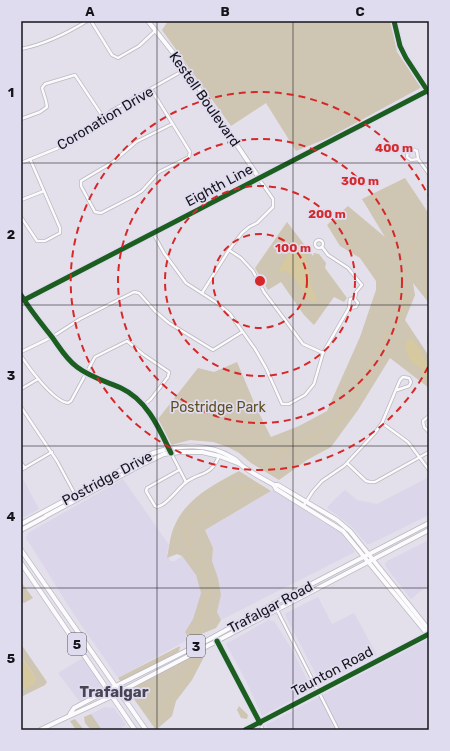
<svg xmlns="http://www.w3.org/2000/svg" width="450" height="751" font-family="Rubik,sans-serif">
	<rect width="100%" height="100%" fill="#e3e0eb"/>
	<g fill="#dbd6ea">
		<polygon points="21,475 39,509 21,519"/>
		<polygon points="429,477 429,515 370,544 367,544 350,525 327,508 335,499 345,490 357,500 377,504"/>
		<polygon points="123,479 169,545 167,553 170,561 175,561 182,556 196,575 201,593 193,619 185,632 189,639 118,678 73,613 26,538 28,533"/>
		<polygon points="273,490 322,522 339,530 355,552 221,620 217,612 221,595 218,578 212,561 213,548 205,530"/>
		<polygon points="429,540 429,586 422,590 411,599 386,567 385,564 387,561"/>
		<polygon points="318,597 332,624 354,613 377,655 321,684 285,615 286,613"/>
		<polygon points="270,619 271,621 274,621 290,646 312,689 262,716 245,679 226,644"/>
		<polygon points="428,639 429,641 429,730 269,730 266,725"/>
		<polygon points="83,658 101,684 102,687 101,691 80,702 58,673"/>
		<polygon points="105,707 114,708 126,725 117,730 102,730 91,714"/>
	</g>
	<g fill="#cec5b2">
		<polygon points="168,21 391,21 397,52 422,87 328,138 296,151 266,103 231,126 162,30"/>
		<polygon points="405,178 427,211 429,211 429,303 413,283 415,295 405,320 429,356 429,388 390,358 358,410 331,447 307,460 279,480 251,463 239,453 228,447 213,442 190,440 171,445 158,419 198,368 214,372 237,362 256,407 271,437 299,426 327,411 360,337 376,290 376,281 360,258 340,246 327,225 348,206 385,237 362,199"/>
		<polygon points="287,222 313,256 314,253 319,254 326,263 325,268 347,298 344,302 334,297 314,325 304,315 281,282 268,290 255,268"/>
		<path d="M239,471L271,491L205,530L213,548L212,561L218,578L221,595L217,612L221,620L216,628L189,639L185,632L193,619L201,593L196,575L182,556L177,554L167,558C169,548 170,536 174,527C186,498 213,485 239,471Z"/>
		<polygon points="21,582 33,598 24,603 21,602"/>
		<path d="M21,644L47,682L45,685L21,697V690C27,687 37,685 35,677L21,656Z"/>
		<polygon points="180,646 179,651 176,653 123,681 121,682 118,678"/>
		<polygon points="202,651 204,657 192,680 176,701 172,716 156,730 129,692 130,689"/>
		<polygon points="239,706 248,715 247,719 241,718 237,710"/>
		<polygon points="91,714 102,730 91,730 85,723 84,717"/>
		<polygon points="75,719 84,730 76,730 70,721"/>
	</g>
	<g fill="#d6c89f">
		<path d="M293,245L299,247L304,251L308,265L311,284L317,301H312L308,299C302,291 294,272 283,271L277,273L286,258L290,247Z"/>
		<path d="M410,339L413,340L419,349L421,350L423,358L429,364V378L423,375L421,371L423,370L422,369C419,367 416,366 414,364C407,359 403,348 407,340Z"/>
		<path d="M21,656L35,677C37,686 27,687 21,690Z"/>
	</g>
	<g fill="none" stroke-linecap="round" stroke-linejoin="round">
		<g stroke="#d6c89f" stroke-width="1">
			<polyline points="418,245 429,243"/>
			<path d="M270,473L272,458L288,448L317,436L333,426L343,416L367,373L372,357L383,342L385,335L394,329L398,319L405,311V305L404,299L399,294L397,286C399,283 403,279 404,275C408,266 402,250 415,246"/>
			<polyline points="196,639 208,595 208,585 202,563 190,549 187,536 187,527 193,519 204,513 213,511 233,490 251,487 264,487"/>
			<polyline points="152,724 167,705 173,695 190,673 196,659"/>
		</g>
		<defs>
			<g id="street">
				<polyline points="91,21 112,55 118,58 139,46 155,31"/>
				<path d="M21,49C46,44 66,34 87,21"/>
				<polyline points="151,89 187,147 190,152 189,157 159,172 142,191 134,196 101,213 95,212 81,186 81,181 113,162 136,142 172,124"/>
				<polyline points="21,119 40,112 47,107 46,101 42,88 45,84 75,75 101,114 105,117"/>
				<polygon points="412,149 417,151 418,159 411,160 407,157 408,151"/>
				<polyline points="418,159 429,174"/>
				<polyline points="21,163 63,146 86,133 95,127 111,111 186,69"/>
				<polyline points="21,200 44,191"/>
				<polyline points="21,217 37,241 45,241 60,233 60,228 30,159"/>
				<polyline points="153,233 164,253 186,283 217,303 230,314 255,349 266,368 282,404 289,404 305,395 314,384 323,353 349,308 350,299 354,298 358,303 356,307 349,308"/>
				<circle cx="319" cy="244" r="4"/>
				<polyline points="322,247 328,255 348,268 362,285 356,292 355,298"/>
				<polyline points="229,250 241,258 253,271 264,292 303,344 323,353"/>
				<polyline points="202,293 229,250 242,233 249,227 257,223 273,207 273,199 259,179"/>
				<polyline points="429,334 429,343"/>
				<polyline points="21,352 52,337 80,319 134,292 139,293 155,311 169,323 213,350 242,332"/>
				<path d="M21,356C29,368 53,401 68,403L71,401L95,357L127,341L144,355L169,372L168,377L151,399L144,405"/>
				<polyline points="21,389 38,379"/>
				<polyline points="21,407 57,461 78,500"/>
				<polyline points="429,416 423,421 424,427 429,432"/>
				<polyline points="382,423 408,442 429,470"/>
				<polyline points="171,453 186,482"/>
				<polyline points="21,463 25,468"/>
				<polyline points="347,463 366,481 370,482 375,482 429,452"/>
				<polyline points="21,470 52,452"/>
				<path d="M179,470L147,488L146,491L155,506L157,507L162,505C171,499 177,490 185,483C199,472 211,477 219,456"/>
				<polyline points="304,505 313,491 322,481 344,466 374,434 382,423 400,380 403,377 409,378 411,382 409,386 397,390"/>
				<polyline points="274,604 338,730"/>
				<polyline points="217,641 263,730"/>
				<polyline points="245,730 427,635"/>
			</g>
			<g id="secondary">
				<polyline points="148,21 186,69 259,178"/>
				<polyline points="394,21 400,46 406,58 429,93"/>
				<path d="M21,295C30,310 41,323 51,337C60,348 66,359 77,367C90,377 107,382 121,388C147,400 159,428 171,453"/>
				<polyline points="21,302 429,90"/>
				<polyline points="274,485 278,485 337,520 350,531 429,630"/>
				<polyline points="46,516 139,466 164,454 181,452 202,452 219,456 240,464"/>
				<path d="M21,524L153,453C179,444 209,443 233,458C236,459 238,462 240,464C249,472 264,479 274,485L276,489L343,531L429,636"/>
				<polyline points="21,530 45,517"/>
				<polyline points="70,714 74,708 108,690"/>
				<path d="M40,730C64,718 88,708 112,696"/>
			</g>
			<g id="primary">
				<polyline points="21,550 146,730"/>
				<polyline points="21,563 135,730"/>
				<polyline points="108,690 208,640 273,604 429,523"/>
				<polyline points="112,696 429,530"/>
			</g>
		</defs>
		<use href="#street" stroke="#bbb9c1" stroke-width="4"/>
		<use href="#secondary" stroke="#bbb9c1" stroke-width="5.5"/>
		<use href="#primary" stroke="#bbb9c1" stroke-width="5.5"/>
		<use href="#street" stroke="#fbfafc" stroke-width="2.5"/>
		<use href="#secondary" stroke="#fbfafc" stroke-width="4"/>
		<use href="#primary" stroke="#fbfafc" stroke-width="4"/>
		<defs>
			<g id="cycleway">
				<polyline points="394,21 400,46 406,58 429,93"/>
				<path d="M21,295C30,310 41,323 52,337C60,348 66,359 77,367C90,377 107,382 121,388C147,400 159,428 171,453"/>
				<polyline points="24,300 429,90"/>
				<polyline points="217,641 260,723"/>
				<polyline points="245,730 429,634"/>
			</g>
		</defs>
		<use href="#cycleway" stroke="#e0dcef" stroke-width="8"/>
		<use href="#cycleway" stroke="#1b5e20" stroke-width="5"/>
	</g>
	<path fill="none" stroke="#16141b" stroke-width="1" stroke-opacity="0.55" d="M157,21V730M293,21V730M21,163H429M21,305H429M21,446H429M21,588H429"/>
	<g fill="none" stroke="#d62828" stroke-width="2" stroke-dasharray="7 5">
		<circle cx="260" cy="281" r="47"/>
		<circle cx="260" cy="281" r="95"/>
		<circle cx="260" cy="281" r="142"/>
		<path d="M428 367A189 189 0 1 1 428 195"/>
	</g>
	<g text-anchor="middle" stroke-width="3.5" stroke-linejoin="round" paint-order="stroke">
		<g fill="#e0dcef" stroke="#53505b" stroke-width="1">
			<rect x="68" y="633" width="18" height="22" rx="3"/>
			<rect x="187" y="635" width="18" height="22" rx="3"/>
		</g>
		<g font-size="13" font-weight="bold" fill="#16141b">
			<text x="77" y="649">5</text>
			<text x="196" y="651">3</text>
		</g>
		<g font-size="14" fill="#16141b" stroke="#e0dcef">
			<text transform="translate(205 99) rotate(55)" y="5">Kestell Boulevard</text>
			<text transform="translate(105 118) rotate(-31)" y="5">Coronation Drive</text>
			<text transform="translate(219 185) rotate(-28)" y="5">Eighth Line</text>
			<text transform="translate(107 478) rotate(-28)" y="5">Postridge Drive</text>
			<text transform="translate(270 607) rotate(-28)" y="5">Trafalgar Road</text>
			<text transform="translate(332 671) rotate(-28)" y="5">Taunton Road</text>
		</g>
		<g font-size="14" fill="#5d4f1f" stroke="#e0dcef">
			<text x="218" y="412">Postridge Park</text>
		</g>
		<g font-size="15" font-weight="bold" fill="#484454" stroke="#e0dcef">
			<text x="114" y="697">Trafalgar</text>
		</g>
	</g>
	<circle cx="260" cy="281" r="6" fill="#d62828" stroke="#e0dcef" stroke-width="2"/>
	<g font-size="12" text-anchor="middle" font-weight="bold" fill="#d62828" stroke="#e0dcef" stroke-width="3.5" stroke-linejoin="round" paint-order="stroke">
		<text x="394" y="152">400 m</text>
		<text x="360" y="185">300 m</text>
		<text x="327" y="218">200 m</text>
		<text x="293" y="252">100 m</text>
	</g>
	<rect width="450" height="751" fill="none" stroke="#e0dcef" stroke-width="44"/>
	<rect x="22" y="22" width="406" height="707" fill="none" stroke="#16141b" stroke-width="1.5"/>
	<g font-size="13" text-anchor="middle" font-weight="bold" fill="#16141b">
		<text x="90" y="16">A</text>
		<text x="225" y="16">B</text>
		<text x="360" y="16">C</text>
		<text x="11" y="97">1</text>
		<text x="11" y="239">2</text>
		<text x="11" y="380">3</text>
		<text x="11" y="521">4</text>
		<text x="11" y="663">5</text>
	</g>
</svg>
